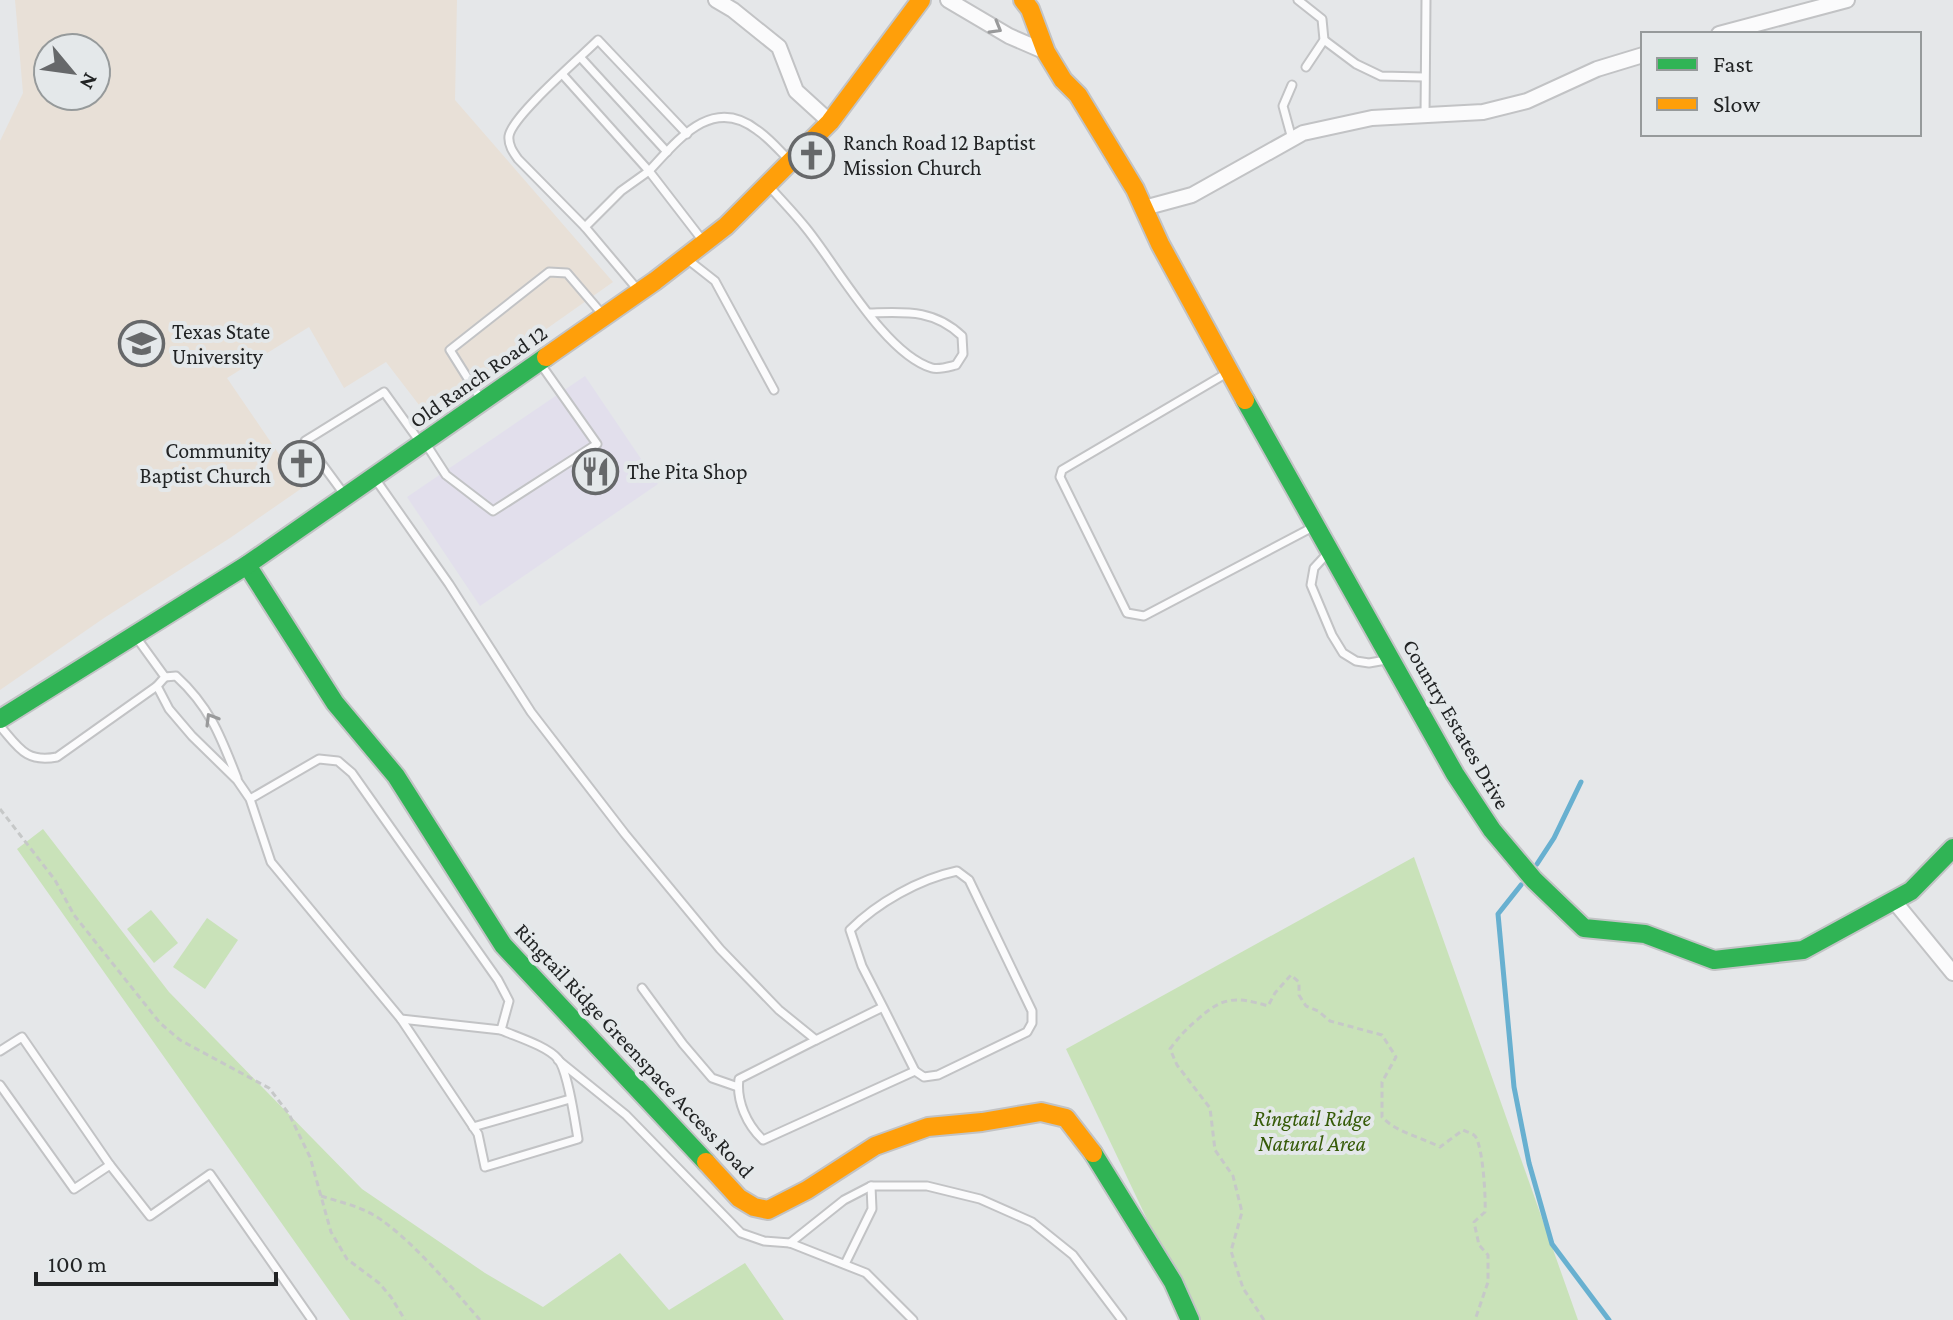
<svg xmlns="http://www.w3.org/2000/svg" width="1953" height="1320" font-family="'Crimson Pro',serif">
	<rect width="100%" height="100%" fill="#e5e7e9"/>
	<polygon fill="#e2dfec" points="585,376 658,484 480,606 407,497"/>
	<path fill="#e8e0d7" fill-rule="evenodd" d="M15,0H457L455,100L613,282L426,414L386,362L344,388L309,327L227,378L302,488L230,538L104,618L0,690V141L23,93ZM48,48H96V96H48Z"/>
	<g fill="#c9e2b9">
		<polygon points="43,829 169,992 362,1189 485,1273 543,1307 620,1253 669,1310 745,1263 784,1320 350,1320 17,849"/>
		<polygon points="1414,857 1578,1320 1195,1320 1066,1049"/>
		<polygon points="151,910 178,943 154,963 127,929"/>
		<polygon points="207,918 238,940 205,989 173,967"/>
	</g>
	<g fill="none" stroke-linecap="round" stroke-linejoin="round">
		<g stroke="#68b0d0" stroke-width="5">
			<polyline points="1537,864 1554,838 1581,782"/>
			<polyline points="1521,885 1498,914 1514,1087 1529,1163 1552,1244 1609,1320"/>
		</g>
		<defs>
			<g id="lane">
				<polyline points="1298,0 1322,19 1324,40 1306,67"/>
				<polyline points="1324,40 1356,64 1381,76 1424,77"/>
				<polyline points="581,58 667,152"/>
				<polyline points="563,75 649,171 621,191 585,227 638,290"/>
				<polyline points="1292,85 1283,106 1292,139"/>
				<polyline points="1425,116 1426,0"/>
				<path d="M769,186C781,200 794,213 806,228C837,266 885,354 932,368C939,370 948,367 956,365L963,354L962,336C934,309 905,312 870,313"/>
				<path d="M585,227L518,159C513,152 508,145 509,136C512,116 581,57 598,40L687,134"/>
				<path d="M703,241L649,171C678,140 712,95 757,130C769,138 779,150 789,160"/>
				<polyline points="687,259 715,281 774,390"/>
				<polyline points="1227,373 1062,470 1060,477 1127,613 1144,616 1313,527"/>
				<polyline points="482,401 450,350 549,272 567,273 603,315"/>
				<polyline points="426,444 446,475 493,511 597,444 542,366"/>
				<path d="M376,480L449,584L531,712L625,834L720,949L779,1010L816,1040L883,1007L862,966L850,930C877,903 919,879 957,871L969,880L1032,1011V1023L1027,1032L938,1075L924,1077L915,1071L883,1007"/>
				<polyline points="344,494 305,441 384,392 420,442"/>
				<polyline points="1326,555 1314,568 1311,585 1332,635 1343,653 1356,661 1369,663 1386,660"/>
				<path d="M165,677L176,676C210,707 221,737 237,778"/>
				<polyline points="157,686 169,709 192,736 237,780 250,799 271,862 401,1019 501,1030 509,1001 498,980 352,773 338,761 319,759 250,799"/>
				<path d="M0,726C19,748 26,763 57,757L157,686L165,677L136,637"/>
				<polyline points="642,988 683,1044 712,1078 738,1087"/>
				<path d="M401,1019L478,1134L485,1167L578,1139C575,1122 568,1071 558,1059C547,1046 517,1037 501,1030"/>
				<path d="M816,1040L739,1079C736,1101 747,1125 763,1140L915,1071"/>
				<polyline points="0,1051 22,1037 110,1165 150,1216 210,1174 312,1320"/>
				<polyline points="558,1060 626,1115 741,1233 764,1241 790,1243 866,1273 913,1320"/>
				<polyline points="0,1085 74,1189 110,1165"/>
				<polyline points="473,1127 570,1099"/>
				<polyline points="790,1243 844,1200 871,1186 927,1186 980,1199 1032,1222 1073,1255 1122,1320"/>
				<polyline points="845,1264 872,1209 871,1186"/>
			</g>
			<g id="street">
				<polyline points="716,0 733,10 779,47 796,91 830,122"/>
				<polyline points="948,0 1009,36 1046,52"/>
				<polyline points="1719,34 1847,0"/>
				<polyline points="1144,208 1192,195 1303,133 1372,118 1483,112 1527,101 1597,69 1643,55"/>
				<polyline points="1894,901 1953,973"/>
			</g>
			<g id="fast">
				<polyline points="1245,400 1455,774 1492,830 1534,880 1584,928 1645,934 1714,960 1803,950 1911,891 1953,848"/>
				<polyline points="247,565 335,703 396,776 503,945 706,1162"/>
				<polyline points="0,719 247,565 546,357"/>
				<polyline points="1093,1153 1173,1282 1190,1320"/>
			</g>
			<g id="slow">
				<polyline points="1023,0 1030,9 1046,52 1063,80 1078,95 1135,189 1160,244 1245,400"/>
				<polyline points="546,357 655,281 726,226 830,122 921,0"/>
				<polyline points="706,1162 739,1198 754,1207 768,1210 807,1190 875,1146 928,1127 982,1122 1041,1112 1066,1118 1093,1153"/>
			</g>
		</defs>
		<use href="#lane" stroke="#c2c3c5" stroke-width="11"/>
		<use href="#street" stroke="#c2c3c5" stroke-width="18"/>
		<use href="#fast" stroke="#c2c3c5" stroke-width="22"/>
		<use href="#slow" stroke="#c2c3c5" stroke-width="22"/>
		<g stroke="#c6c8c8" stroke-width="3" stroke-dasharray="6 4" stroke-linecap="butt">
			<polyline points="0,809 55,880 74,915 160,1023 180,1040 269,1088 289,1114 310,1157 331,1232 347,1259 379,1283 391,1297 405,1320"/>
			<path d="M321,1196C337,1201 354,1205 368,1212C403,1229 454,1290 480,1320"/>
			<path d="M1264,1320L1243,1288L1231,1251L1242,1212L1233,1176L1215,1150L1210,1108L1177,1065L1170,1049C1178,1038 1186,1029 1197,1020C1222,997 1235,996 1268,1006L1275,993L1291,975L1299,982V995L1306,1006L1318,1011L1330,1021L1382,1035L1396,1057L1382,1082V1117C1397,1133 1421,1137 1440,1147L1463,1130C1467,1132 1472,1133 1475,1136C1483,1146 1486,1199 1485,1212L1474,1222L1479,1245L1488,1255V1282L1475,1320"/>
		</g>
		<use href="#lane" stroke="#fbfbfc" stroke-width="7"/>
		<use href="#street" stroke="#fbfbfc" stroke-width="14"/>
		<use href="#fast" stroke="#30b455" stroke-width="18"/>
		<use href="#slow" stroke="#ff9f0a" stroke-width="18"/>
	</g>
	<defs><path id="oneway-chevron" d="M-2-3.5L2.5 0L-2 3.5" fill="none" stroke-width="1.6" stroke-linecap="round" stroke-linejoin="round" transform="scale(2)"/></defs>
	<g stroke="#999a9b">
		<use href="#oneway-chevron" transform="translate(996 28) rotate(30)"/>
		<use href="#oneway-chevron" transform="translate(211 719) rotate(-121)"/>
	</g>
	<defs>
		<symbol id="church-ring" viewBox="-11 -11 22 22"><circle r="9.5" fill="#e4e8ea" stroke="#66686a" stroke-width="1.5"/><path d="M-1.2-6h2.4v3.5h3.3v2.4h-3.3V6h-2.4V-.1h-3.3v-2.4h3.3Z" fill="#66686a"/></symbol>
		<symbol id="university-ring" viewBox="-11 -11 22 22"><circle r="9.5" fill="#e4e8ea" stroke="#66686a" stroke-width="1.5"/><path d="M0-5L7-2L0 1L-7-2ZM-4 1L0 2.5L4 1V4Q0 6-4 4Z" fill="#66686a"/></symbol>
		<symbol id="restaurant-ring" viewBox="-11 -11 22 22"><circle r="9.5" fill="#e4e8ea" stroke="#66686a" stroke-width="1.5"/><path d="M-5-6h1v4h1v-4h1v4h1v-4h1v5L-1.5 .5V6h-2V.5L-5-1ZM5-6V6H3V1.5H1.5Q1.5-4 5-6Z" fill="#66686a"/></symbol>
	</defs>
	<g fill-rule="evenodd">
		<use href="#church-ring" x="786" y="130" width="51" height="51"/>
		<use href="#university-ring" x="116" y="318" width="51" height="51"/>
		<use href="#church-ring" x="276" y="438" width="51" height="51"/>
		<use href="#restaurant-ring" x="570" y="446" width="51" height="51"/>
	</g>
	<g text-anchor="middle" stroke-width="8" stroke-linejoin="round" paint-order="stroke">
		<g font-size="22" fill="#222425" stroke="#e4e8ea" text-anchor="start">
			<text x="843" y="150">Ranch Road 12 Baptist<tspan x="843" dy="25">Mission Church</tspan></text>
			<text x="172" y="339">Texas State<tspan x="172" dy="25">University</tspan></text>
			<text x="271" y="458" text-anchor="end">Community<tspan x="271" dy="25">Baptist Church</tspan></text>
			<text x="627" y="479">The Pita Shop</text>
		</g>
		<g font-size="22" fill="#222425" stroke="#e4e8ea">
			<text transform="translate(478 376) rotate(-35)" y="8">Old Ranch Road 12</text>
			<text transform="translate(1457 724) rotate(60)" y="8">Country Estates Drive</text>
			<text transform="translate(635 1050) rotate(47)" y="8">Ringtail Ridge Greenspace Access Road</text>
		</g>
		<g font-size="22" font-style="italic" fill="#365b08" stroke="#e4e8ea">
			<text x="1312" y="1126">Ringtail Ridge<tspan x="1312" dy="25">Natural Area</tspan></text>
		</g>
	</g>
	<rect x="1641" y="32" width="280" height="104" fill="#e4e8ea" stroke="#969a9b" stroke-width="2"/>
	<rect x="1657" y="58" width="40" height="12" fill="#30b455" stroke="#969a9b" stroke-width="2"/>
	<text x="1713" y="72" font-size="24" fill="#222425">Fast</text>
	<rect x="1657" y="98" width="40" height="12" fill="#ff9f0a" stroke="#969a9b" stroke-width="2"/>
	<text x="1713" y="112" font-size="24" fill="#222425">Slow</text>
	<g transform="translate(72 72) rotate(119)"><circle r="38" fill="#e4e8ea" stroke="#969a9b" stroke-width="2"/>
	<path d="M0-6L14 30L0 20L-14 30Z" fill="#66686a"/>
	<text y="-12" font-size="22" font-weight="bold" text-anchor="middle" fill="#222425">N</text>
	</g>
	<path d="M36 1272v12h240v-12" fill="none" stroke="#222425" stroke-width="4"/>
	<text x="48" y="1272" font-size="24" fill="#222425" stroke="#e4e8ea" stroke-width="6" paint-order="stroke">100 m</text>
</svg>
